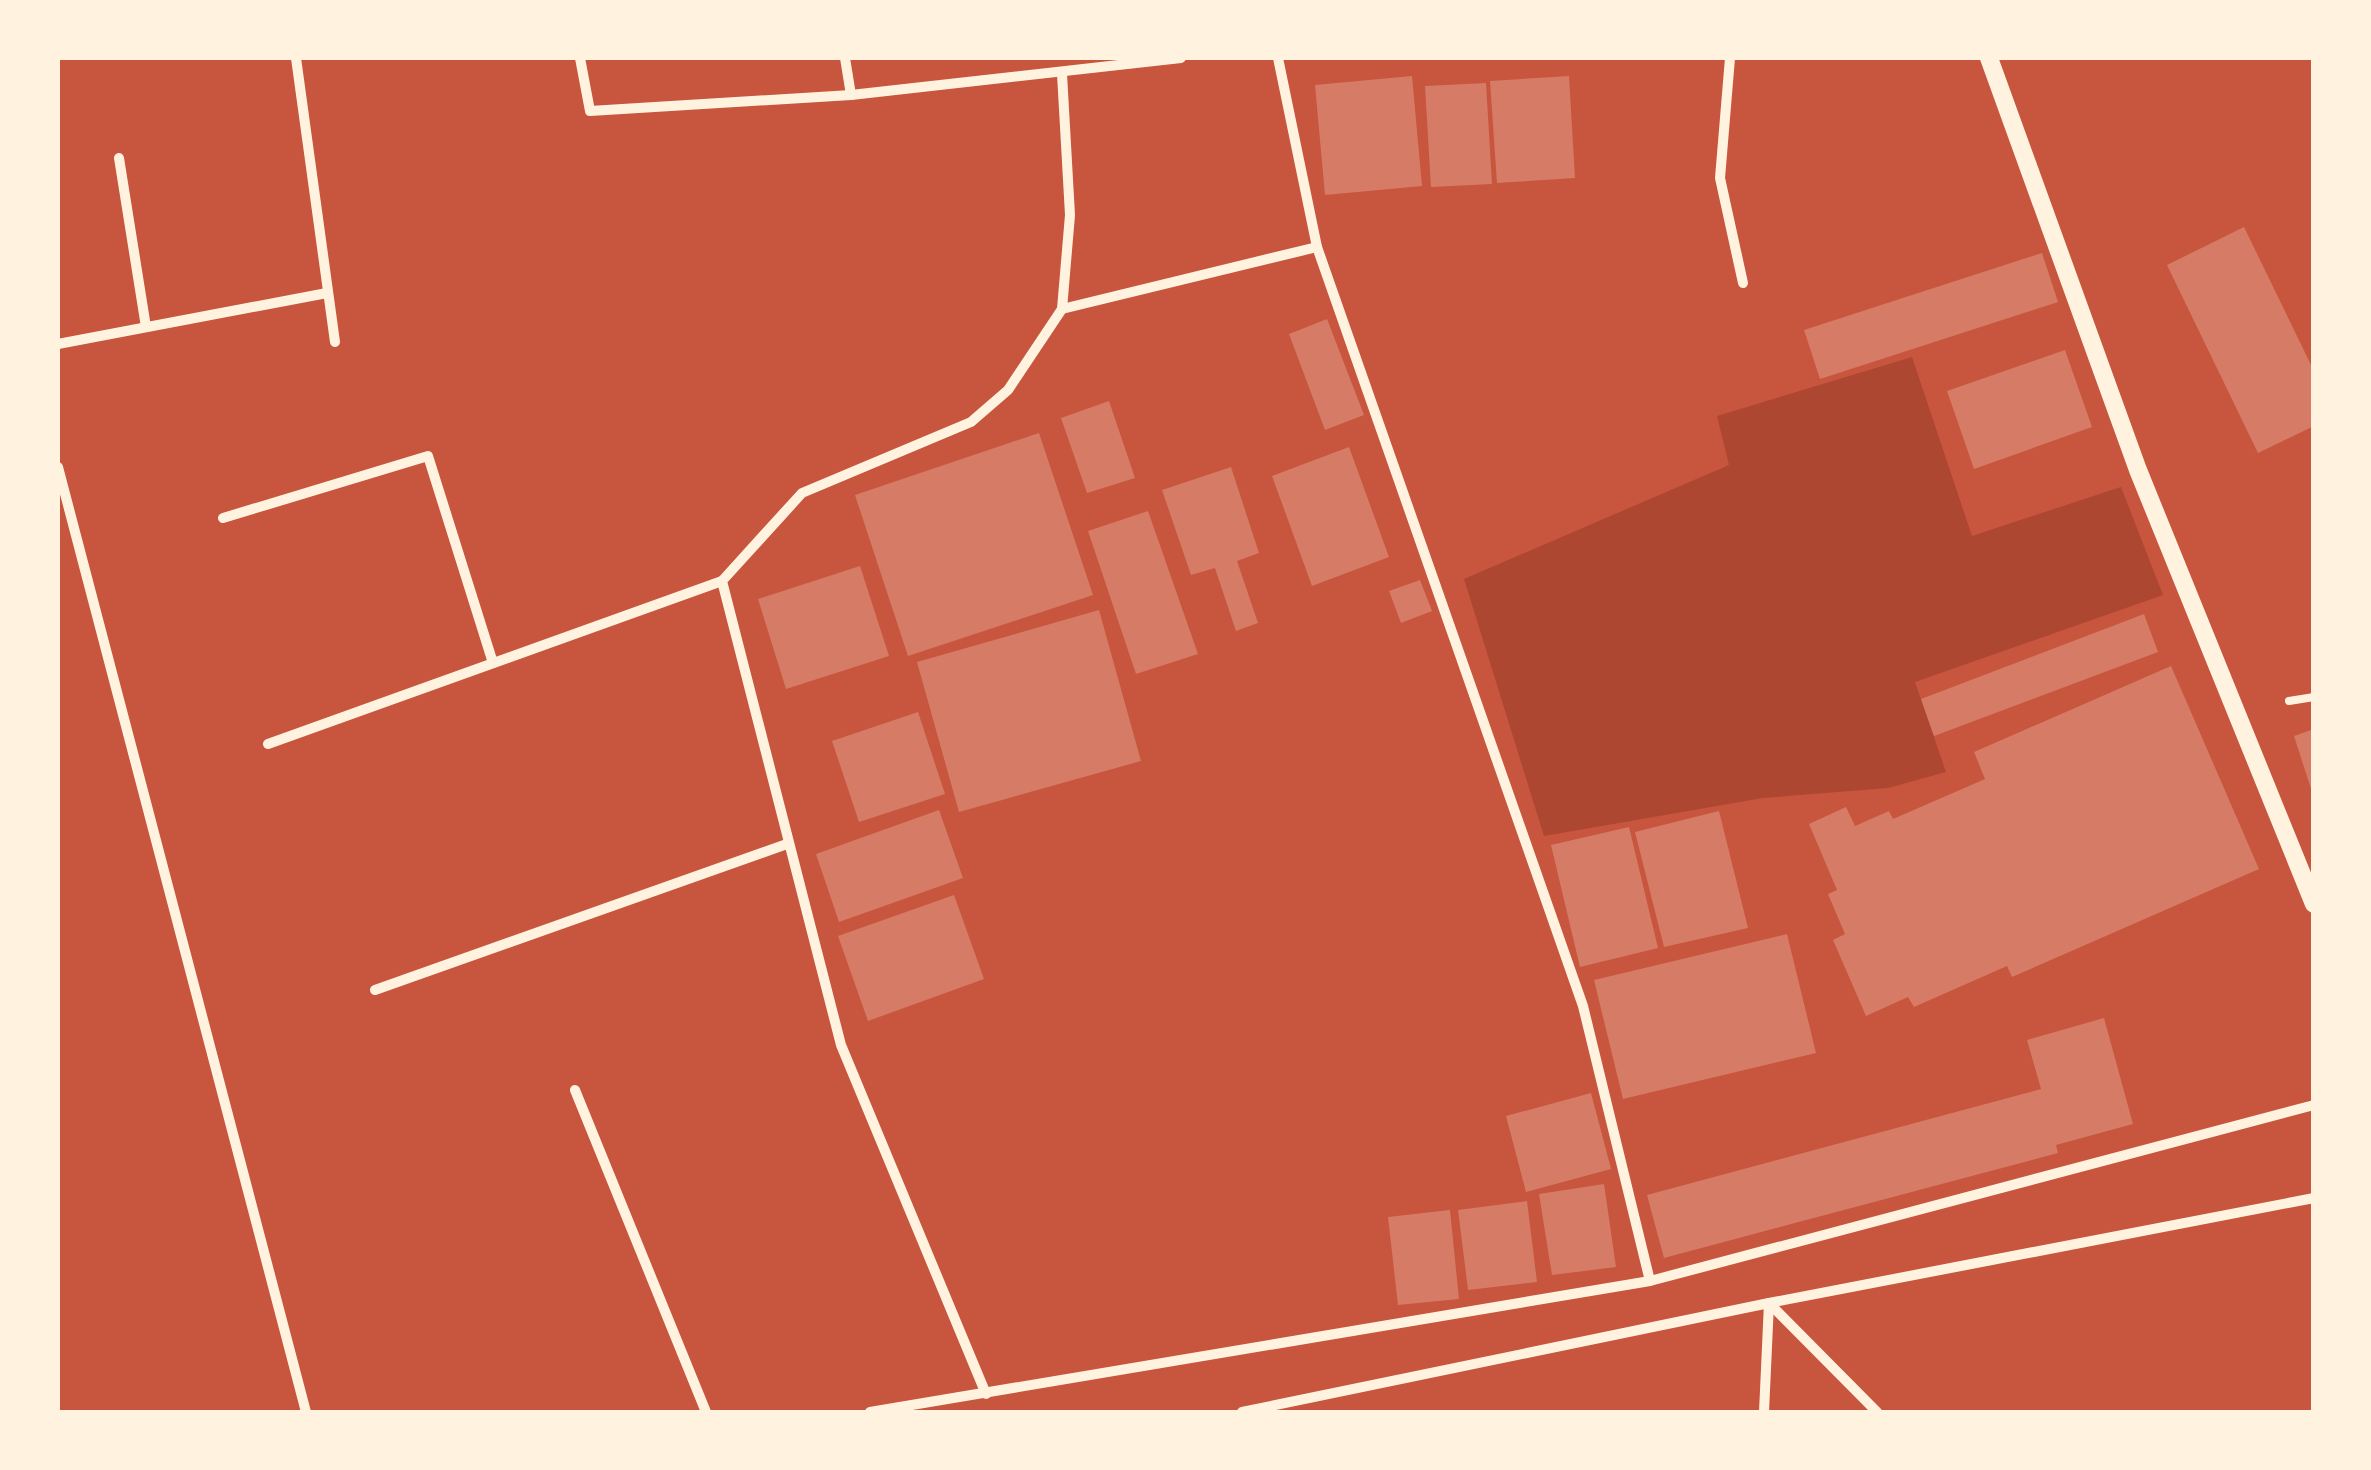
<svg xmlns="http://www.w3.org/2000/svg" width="2371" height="1470" font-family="'Asap Condensed',sans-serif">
	<rect width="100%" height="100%" fill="#c8553d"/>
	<polygon fill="#ae4732" points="1912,357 1972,536 2121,487 2163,595 1915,682 1946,772 1888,788 1763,798 1544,836 1464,579 1729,465 1717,416"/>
	<g fill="#d67c66">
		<polygon points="1412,76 1422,186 1325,195 1315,85"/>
		<polygon points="1569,76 1575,178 1497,183 1490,81"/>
		<polygon points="1486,83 1492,184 1431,187 1425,86"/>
		<polygon points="2244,227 2314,371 2314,426 2258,453 2167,265"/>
		<polygon points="2042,253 2058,302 1820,379 1804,330"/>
		<polygon points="1327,319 1364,415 1325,430 1289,334"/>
		<polygon points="2065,350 2092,427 1974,469 1947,391"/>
		<polygon points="1109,401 1135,478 1087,493 1061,418"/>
		<polygon points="1039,433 1093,595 908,656 855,495"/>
		<polygon points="1349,447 1389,557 1312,586 1272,476"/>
		<polygon points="1231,467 1259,553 1237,561 1258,623 1236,631 1215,568 1191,575 1162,490"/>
		<polygon points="1148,511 1198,654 1136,674 1088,531"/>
		<polygon points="860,566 889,656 786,689 758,599"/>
		<polygon points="1420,580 1432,611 1401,623 1389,591"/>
		<polygon points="1099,610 1141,761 959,812 917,662"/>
		<polygon points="2144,614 2158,652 1934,736 1921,699"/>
		<polygon points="2171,666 2259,869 2012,977 2007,966 1914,1007 1908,997 1866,1016 1833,940 1845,934 1828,894 1837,890 1809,824 1846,807 1855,826 1889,811 1893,819 1985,779 1974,752"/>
		<polygon points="918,712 945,794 859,822 832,741"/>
		<polygon points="2314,729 2314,795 2313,795 2294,736"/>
		<polygon points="939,810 963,878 839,922 816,854"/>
		<polygon points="1719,811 1748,928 1664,947 1635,832"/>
		<polygon points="1629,827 1658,948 1580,967 1551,845"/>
		<polygon points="954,895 984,979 868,1021 838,936"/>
		<polygon points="1787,934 1816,1053 1623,1099 1594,980"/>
		<polygon points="2104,1018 2133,1124 2056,1145 2058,1153 1664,1258 1647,1195 2041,1089 2027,1040"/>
		<polygon points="1591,1093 1611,1169 1526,1192 1506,1116"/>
		<polygon points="1604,1184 1616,1267 1552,1275 1539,1194"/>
		<polygon points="1527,1201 1537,1282 1468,1290 1458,1210"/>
		<polygon points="1450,1210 1459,1299 1398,1305 1388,1217"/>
	</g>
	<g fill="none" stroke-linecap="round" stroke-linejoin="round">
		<polyline stroke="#fff3e0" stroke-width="8" points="2289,701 2314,697"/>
		<g stroke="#fff3e0" stroke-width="10">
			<polyline points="296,58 335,342"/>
			<polyline points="580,58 590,111 851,95 1181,58"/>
			<polyline points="845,58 851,95"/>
			<polyline points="1278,58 1317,247 1583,1006 1650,1281"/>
			<polyline points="1730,58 1720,178 1743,283"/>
			<polyline points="119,158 146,327"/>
			<polyline points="1062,309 1317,247"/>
			<polyline points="58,344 327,293"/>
			<polyline points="58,467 306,1412"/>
			<polyline points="223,518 428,456 493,663"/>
			<polyline points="268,744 722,581"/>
			<polyline points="375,990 787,844"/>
			<polyline points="575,1090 706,1412"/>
			<polyline points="1769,1303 2314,1198"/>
			<polyline points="1769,1303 1877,1412"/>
			<polyline points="986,1394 841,1045 722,581 802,493 971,422 1008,390 1062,309 1070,215 1062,74"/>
			<polyline points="870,1412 1650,1281 2314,1105"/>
			<polyline points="1242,1412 1769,1303 1764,1412"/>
		</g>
		<polyline stroke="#fff3e0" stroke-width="18" points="1989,58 2138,470 2314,904"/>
	</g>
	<rect width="2371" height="1470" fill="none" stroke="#fff3e0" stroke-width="120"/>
</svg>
